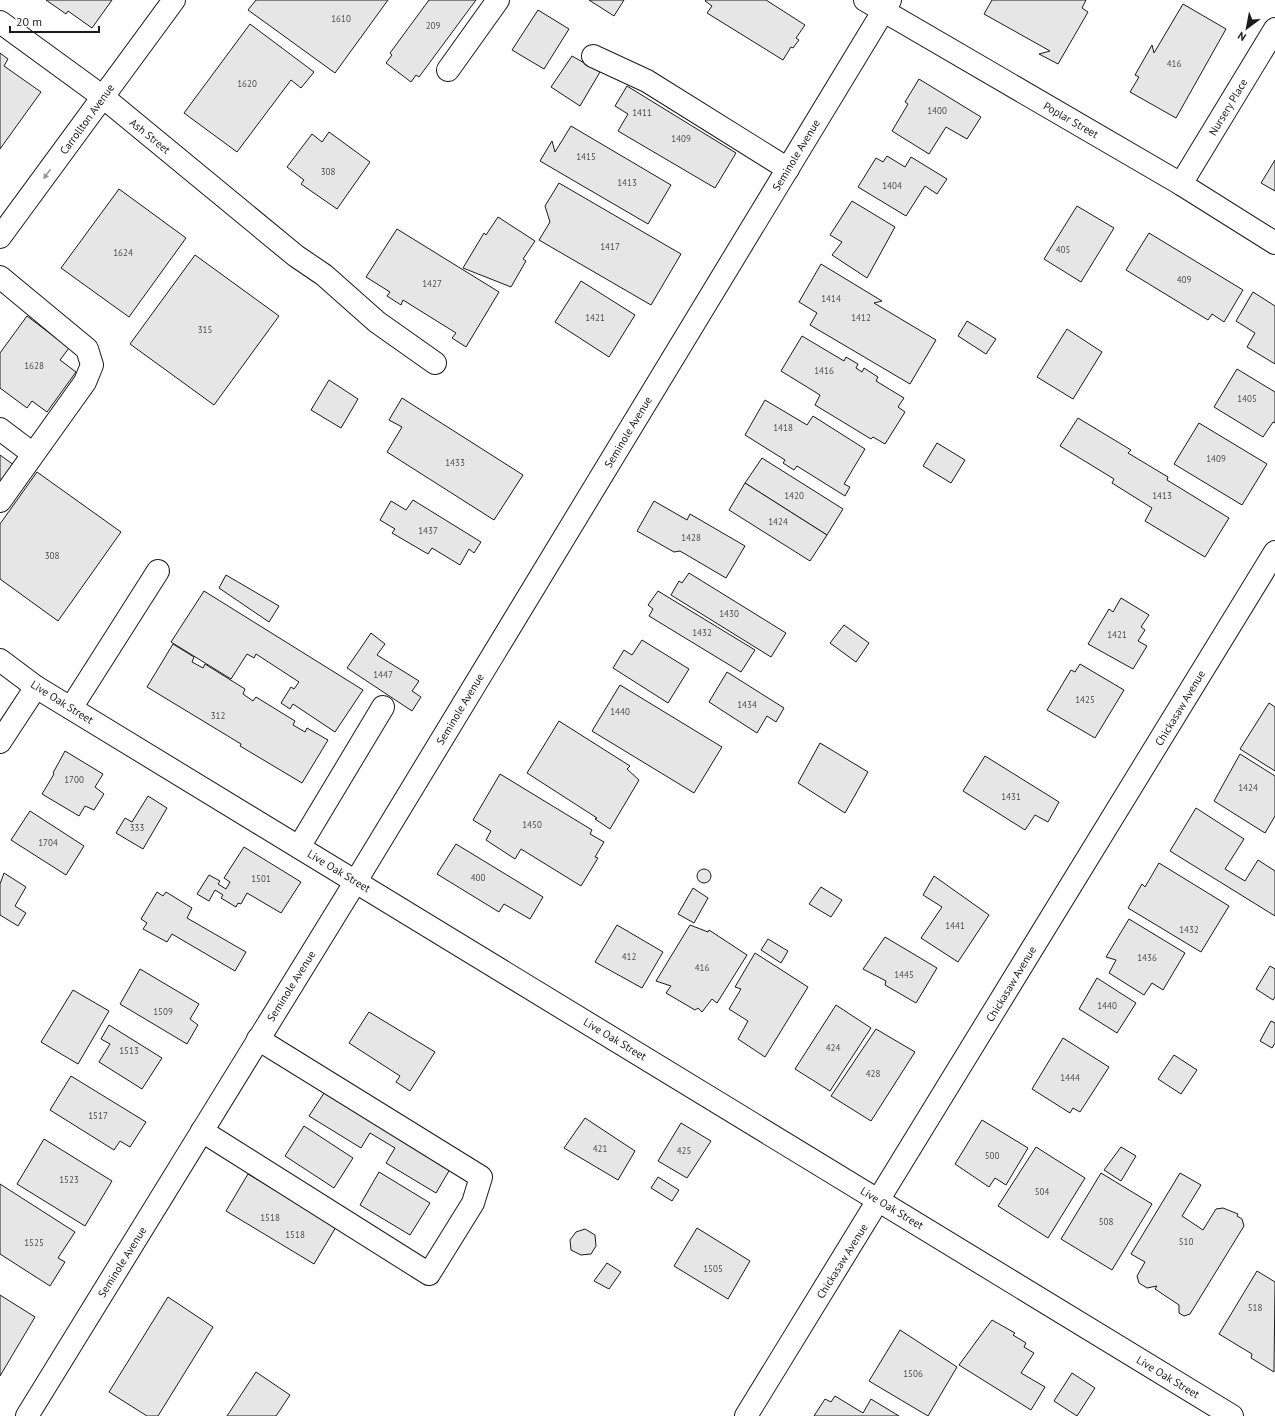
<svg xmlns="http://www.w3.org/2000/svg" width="1275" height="1416" font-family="'PT Sans',sans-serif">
	<rect width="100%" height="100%" fill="#fff"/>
	<g fill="#e6e6e6" stroke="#1a1a1a">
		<polygon points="46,0 112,0 92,28 68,11 66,14"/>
		<polygon points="256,0 388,0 335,73 248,10"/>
		<polygon points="429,0 476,0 419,77 416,75 411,82 386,63 392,55 390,53"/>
		<polygon points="589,0 624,0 614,16"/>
		<polygon points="706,0 766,0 805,25 796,38 799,40 793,48 791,47 783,60 707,13 712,6 705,1"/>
		<polygon points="992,0 1086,0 1082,8 1088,12 1058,64 1039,54 1050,51 984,14"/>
		<polygon points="1183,4 1226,29 1176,118 1130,92 1139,77 1135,75 1152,45 1154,53"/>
		<polygon points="538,10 569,29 544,69 512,50"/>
		<polygon points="250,24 314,72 301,88 291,80 237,152 184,113"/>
		<polygon points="0,53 8,59 4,66 41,92 0,149"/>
		<polygon points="572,56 600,72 580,106 551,87"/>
		<polygon points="919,79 981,117 967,139 946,127 929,154 892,131 908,104 905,102"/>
		<polygon points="627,86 736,153 715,188 618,131 628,114 615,106"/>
		<polygon points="571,126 671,185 648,224 540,161 552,141 555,152"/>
		<polygon points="329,132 370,162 337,209 301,184 304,180 287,167 312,134 322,142"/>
		<polygon points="887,156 905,167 911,157 947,179 937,194 925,186 906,216 858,187 876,158 883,162"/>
		<polygon points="1275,160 1275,191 1261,183"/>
		<polygon points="559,183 681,254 651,305 539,240 550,222 545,206"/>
		<polygon points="119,189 186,238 129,317 61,268"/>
		<polygon points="852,201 895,227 867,278 832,255 842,242 830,235"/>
		<polygon points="1077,206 1114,228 1081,282 1044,259"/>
		<polygon points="498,217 535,241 523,259 526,261 511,287 463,268 484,233 486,235"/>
		<polygon points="397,229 499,292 466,347 452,338 456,333 403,300 401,305 387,296 390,292 366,277"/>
		<polygon points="1149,233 1243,290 1224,322 1212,314 1208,320 1126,270"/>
		<polygon points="195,255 279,316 214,405 130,344"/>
		<polygon points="821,264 882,301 874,303 936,340 910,384 810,325 817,313 799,302"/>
		<polygon points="581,281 635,315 609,357 555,322"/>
		<polygon points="1253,292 1275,306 1275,364 1247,347 1255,333 1236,321"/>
		<polygon points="27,316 69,348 60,360 76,372 47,412 32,401 27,408 0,388 0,353"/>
		<polygon points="967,321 996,339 986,354 958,336"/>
		<polygon points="1067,329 1102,352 1073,399 1037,377"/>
		<polygon points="802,336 844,361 846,357 858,364 856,368 862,372 864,368 878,377 876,381 904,398 898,407 905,412 885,444 873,437 871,439 815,405 820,395 781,371"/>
		<polygon points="1237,369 1275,392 1275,423 1273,422 1263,437 1214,407"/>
		<polygon points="329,380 358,399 341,428 311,410"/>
		<polygon points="402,398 523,475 494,520 387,452 402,427 389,420"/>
		<polygon points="765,400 807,425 813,416 865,449 844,484 850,487 845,496 797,466 794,470 783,463 785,460 745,435"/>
		<polygon points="1078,418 1131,450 1128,453 1168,477 1167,480 1229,518 1205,557 1145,521 1152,508 1112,483 1114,479 1060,446"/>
		<polygon points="1199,423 1267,464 1242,505 1174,464"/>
		<polygon points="937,443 965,460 951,483 923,466"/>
		<polygon points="0,455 18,468 0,493"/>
		<polygon points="762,458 843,509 827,535 745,483"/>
		<polygon points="37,472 121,532 58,621 0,579 0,524"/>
		<polygon points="745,483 827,535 810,561 729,510"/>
		<polygon points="413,500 481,542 474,553 469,549 460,565 432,548 428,554 392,533 395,529 380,520 391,501 406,510"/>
		<polygon points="654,501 687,520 690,514 745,546 726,578 680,551 674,552 637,531"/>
		<polygon points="689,573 786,633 771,657 671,595 679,581 682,583"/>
		<polygon points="226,575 279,606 269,622 219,588"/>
		<polygon points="204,591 363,690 335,732 293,704 290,709 281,703 291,687 294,689 299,682 256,654 254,658 247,654 231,679 171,642"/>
		<polygon points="658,591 755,650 741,672 649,616 653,609 648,605"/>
		<polygon points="1121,598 1149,615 1141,627 1145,630 1138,641 1147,646 1133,669 1088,644 1109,609 1113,612"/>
		<polygon points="844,625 869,643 856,662 830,643"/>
		<polygon points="371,633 385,644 377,655 419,681 412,691 421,697 412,711 347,668"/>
		<polygon points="642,640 689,669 668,703 613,668 624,650 632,655"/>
		<polygon points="173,644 194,657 192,662 203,668 205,664 245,689 243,694 253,701 256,697 295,721 293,725 305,732 307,728 328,740 302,783 240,746 241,744 147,687"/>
		<polygon points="1080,664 1124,690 1095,738 1047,710 1071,670 1075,672"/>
		<polygon points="727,672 784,708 776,722 767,716 757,733 709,702"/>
		<polygon points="620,685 722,747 694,793 592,731"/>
		<polygon points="1269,703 1275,707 1275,771 1240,749"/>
		<polygon points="559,721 630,766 627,769 639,780 610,829 595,819 597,818 527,773"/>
		<polygon points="820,743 868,772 845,813 798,783"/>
		<polygon points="65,751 103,774 95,787 104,794 94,810 85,806 79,816 42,794 54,774 53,773"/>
		<polygon points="1240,754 1275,776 1275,816 1265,833 1214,801"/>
		<polygon points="985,756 1059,802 1048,822 1035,815 1025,830 963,791"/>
		<polygon points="500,774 592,830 590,834 604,842 595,857 598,858 581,886 521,849 515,859 486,840 491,831 473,820"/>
		<polygon points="148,796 167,808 143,849 116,833 125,818 132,822"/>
		<polygon points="1196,808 1244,839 1225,869 1245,881 1258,860 1275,871 1275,916 1170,851"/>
		<polygon points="30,811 84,846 66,875 11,840"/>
		<polygon points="456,844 543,897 530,919 504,904 499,912 437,874"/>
		<polygon points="244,847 301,882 281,913 247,893 241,904 238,903 236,907 221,898 223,895 215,890 209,901 197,894 209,875 220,881 218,884 226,889 230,882 224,878"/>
		<polygon points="1159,863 1229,906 1201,952 1128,908 1142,884 1145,887"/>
		<circle cx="704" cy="876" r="7"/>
		<polygon points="4,873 26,887 15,906 26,913 18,926 0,915 0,884"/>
		<polygon points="934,876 989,915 958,962 921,938 942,907 923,895"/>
		<polygon points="821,887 842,900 831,917 809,904"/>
		<polygon points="693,888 708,898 694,923 678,914"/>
		<polygon points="157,892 163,896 166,892 192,908 187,918 246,952 235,971 172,934 167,942 143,929 147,923 141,919"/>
		<polygon points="1129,919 1185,953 1163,990 1152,983 1144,995 1109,973 1116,960 1106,957"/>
		<polygon points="617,925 663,952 642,988 595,962"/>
		<polygon points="690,925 708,932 709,930 747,955 717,1003 712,999 702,1012 698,1008 695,1010 666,993 671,986 656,981"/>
		<polygon points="885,937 937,968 916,1003 885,985 886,981 863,969"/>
		<polygon points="768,939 788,951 781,963 761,950"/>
		<polygon points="755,953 808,987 765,1057 738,1039 748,1021 729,1009 741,989 735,987"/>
		<polygon points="1270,966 1275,969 1275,997 1273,1000 1256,989"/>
		<polygon points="140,969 199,1004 190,1019 198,1025 187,1044 120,1004"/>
		<polygon points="1097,978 1136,1003 1117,1033 1079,1009"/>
		<polygon points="73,990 109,1011 78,1064 41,1042"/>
		<polygon points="836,1005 871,1028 830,1091 795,1069"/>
		<polygon points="369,1012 435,1052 410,1091 396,1082 400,1076 349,1043"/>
		<polygon points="1271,1021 1275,1023 1275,1043 1272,1048 1260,1041"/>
		<polygon points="109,1025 162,1058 142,1089 99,1062 110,1044 101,1039"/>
		<polygon points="876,1029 915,1052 871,1121 831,1096"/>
		<polygon points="1063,1038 1109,1067 1080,1112 1073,1108 1070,1113 1032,1089"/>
		<polygon points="1174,1055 1197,1070 1181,1094 1158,1079"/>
		<polygon points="71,1076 146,1122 130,1147 120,1141 114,1150 50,1110"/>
		<polygon points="328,1087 453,1164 436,1193 386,1163 395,1148 370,1133 361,1148 309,1116"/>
		<polygon points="585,1118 635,1151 618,1180 564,1148"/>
		<polygon points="982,1120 1028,1148 1006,1185 995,1178 989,1187 955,1164"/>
		<polygon points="681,1123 711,1141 687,1178 658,1161"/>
		<polygon points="304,1126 353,1158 334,1188 285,1156"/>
		<polygon points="44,1139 112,1181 85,1226 17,1184"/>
		<polygon points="1036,1147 1085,1178 1048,1238 998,1206"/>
		<polygon points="1121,1147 1136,1156 1121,1181 1104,1170"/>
		<polygon points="379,1172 430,1203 410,1235 360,1205"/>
		<polygon points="1101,1173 1152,1204 1112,1270 1061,1239"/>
		<polygon points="1180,1173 1201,1185 1182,1216 1203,1230 1216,1209 1223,1208 1238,1214 1237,1216 1242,1219 1244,1226 1190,1314 1184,1316 1179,1313 1179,1305 1155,1289 1157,1286 1147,1288 1139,1283 1137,1276 1145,1262 1131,1254"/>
		<polygon points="248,1174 336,1227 314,1264 226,1211"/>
		<polygon points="658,1177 679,1190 672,1201 651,1188"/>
		<polygon points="0,1184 75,1232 58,1258 65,1262 50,1286 0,1254"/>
		<polygon points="697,1228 750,1261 728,1299 674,1266"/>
		<polygon points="585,1229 595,1235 596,1246 591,1254 581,1255 571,1250 570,1240 576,1232"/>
		<polygon points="607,1263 621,1272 609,1289 594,1281"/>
		<polygon points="1257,1271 1275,1282 1274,1372 1251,1358 1252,1354 1219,1334"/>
		<polygon points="0,1295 35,1317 0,1376"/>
		<polygon points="168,1297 213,1327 158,1416 147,1416 109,1392"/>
		<polygon points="992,1320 1015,1333 1013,1335 1026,1343 1024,1347 1034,1353 1021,1373 1045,1387 1031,1410 959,1365"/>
		<polygon points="900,1330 957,1367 928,1416 869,1381"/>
		<polygon points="256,1372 290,1395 276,1416 227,1416"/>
		<polygon points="1072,1373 1095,1388 1077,1416 1054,1401"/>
		<polygon points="835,1396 863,1413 871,1399 899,1416 814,1416 825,1399 831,1402"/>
	</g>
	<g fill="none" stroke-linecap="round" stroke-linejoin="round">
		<defs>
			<g id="minor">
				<polyline points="865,0 1181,184 1275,243"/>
				<polyline points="0,22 103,97 296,256 324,275 377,322 435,363"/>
				<polyline points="593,56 647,81 788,169"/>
				<polyline points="448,70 498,0"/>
				<polyline points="1181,184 1275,29"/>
				<polyline points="0,237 174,0"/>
				<polyline points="0,277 87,349 92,365 85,382 0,501"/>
				<polyline points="0,429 33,454"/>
				<polyline points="0,660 36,687 1232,1416"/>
				<polyline points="71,708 158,571"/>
				<polyline points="0,742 36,687"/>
				<polyline points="299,847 383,707"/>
				<polyline points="202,1131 429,1274 473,1203 481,1177 258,1039"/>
				<polyline points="27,1416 356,881 890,0"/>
				<polyline points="746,1416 1275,552"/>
			</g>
		</defs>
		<use href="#minor" stroke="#1a1a1a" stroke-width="24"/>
		<use href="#minor" stroke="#fff" stroke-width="22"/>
	</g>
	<defs><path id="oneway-solid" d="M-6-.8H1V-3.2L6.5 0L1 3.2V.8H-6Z"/></defs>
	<use fill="#989898" href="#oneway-solid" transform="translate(47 174) rotate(126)"/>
	<g text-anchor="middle" stroke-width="3" stroke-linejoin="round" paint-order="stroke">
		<g font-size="9" fill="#4d4d4d">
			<text x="341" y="22">1610</text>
			<text x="433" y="29">209</text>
			<text x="1174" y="67">416</text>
			<text x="247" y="87">1620</text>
			<text x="937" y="114">1400</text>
			<text x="642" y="116">1411</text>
			<text x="681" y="142">1409</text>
			<text x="586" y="160">1415</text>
			<text x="328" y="175">308</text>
			<text x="627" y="186">1413</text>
			<text x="892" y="189">1404</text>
			<text x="610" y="250">1417</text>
			<text x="1063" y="253">405</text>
			<text x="123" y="256">1624</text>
			<text x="1184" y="283">409</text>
			<text x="432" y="287">1427</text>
			<text x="831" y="302">1414</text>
			<text x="595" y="321">1421</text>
			<text x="861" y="321">1412</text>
			<text x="205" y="333">315</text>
			<text x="34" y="369">1628</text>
			<text x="824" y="374">1416</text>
			<text x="1247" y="402">1405</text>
			<text x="783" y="431">1418</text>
			<text x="1216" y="462">1409</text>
			<text x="455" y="466">1433</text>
			<text x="794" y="499">1420</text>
			<text x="1162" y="499">1413</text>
			<text x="778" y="525">1424</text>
			<text x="428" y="534">1437</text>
			<text x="691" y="541">1428</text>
			<text x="52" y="559">308</text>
			<text x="729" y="617">1430</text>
			<text x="702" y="636">1432</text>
			<text x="1117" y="638">1421</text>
			<text x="383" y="678">1447</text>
			<text x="1085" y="703">1425</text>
			<text x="747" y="708">1434</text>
			<text x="620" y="715">1440</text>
			<text x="218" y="719">312</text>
			<text x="74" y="783">1700</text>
			<text x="1248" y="791">1424</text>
			<text x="1011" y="800">1431</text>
			<text x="532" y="828">1450</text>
			<text x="137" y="831">333</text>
			<text x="48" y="846">1704</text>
			<text x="478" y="881">400</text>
			<text x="261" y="882">1501</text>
			<text x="955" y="929">1441</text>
			<text x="1189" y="933">1432</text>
			<text x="629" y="960">412</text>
			<text x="1147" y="961">1436</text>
			<text x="702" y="971">416</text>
			<text x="904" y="978">1445</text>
			<text x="1107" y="1009">1440</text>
			<text x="163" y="1015">1509</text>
			<text x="833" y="1051">424</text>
			<text x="129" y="1054">1513</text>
			<text x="873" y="1077">428</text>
			<text x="1070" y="1081">1444</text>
			<text x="98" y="1119">1517</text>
			<text x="600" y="1152">421</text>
			<text x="684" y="1154">425</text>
			<text x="992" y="1159">500</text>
			<text x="69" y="1183">1523</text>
			<text x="1042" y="1195">504</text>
			<text x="270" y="1221">1518</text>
			<text x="1106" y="1225">508</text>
			<text x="295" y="1238">1518</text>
			<text x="1186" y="1245">510</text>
			<text x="34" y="1246">1525</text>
			<text x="713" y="1272">1505</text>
			<text x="1255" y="1311">518</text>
			<text x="913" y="1377">1506</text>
		</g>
		<g font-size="11" fill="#1a1a1a" stroke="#fff">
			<text transform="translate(1228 107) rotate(-59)" y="4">Nursery Place</text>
			<text transform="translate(87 119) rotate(-54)" y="4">Carrollton Avenue</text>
			<text transform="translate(1071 120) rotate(30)" y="4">Poplar Street</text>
			<text transform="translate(150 136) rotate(39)" y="4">Ash Street</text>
			<text transform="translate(796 155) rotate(-59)" y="4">Seminole Avenue</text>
			<text transform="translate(628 432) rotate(-59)" y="4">Seminole Avenue</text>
			<text transform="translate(62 702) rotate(32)" y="4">Live Oak Street</text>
			<text transform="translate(1180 708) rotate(-59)" y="4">Chickasaw Avenue</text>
			<text transform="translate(460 709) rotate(-59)" y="4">Seminole Avenue</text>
			<text transform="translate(339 871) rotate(31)" y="4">Live Oak Street</text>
			<text transform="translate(1011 984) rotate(-59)" y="4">Chickasaw Avenue</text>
			<text transform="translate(291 986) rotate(-58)" y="4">Seminole Avenue</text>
			<text transform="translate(615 1039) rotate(31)" y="4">Live Oak Street</text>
			<text transform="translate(892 1208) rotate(31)" y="4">Live Oak Street</text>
			<text transform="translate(842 1261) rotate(-58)" y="4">Chickasaw Avenue</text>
			<text transform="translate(122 1262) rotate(-58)" y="4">Seminole Avenue</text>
			<text transform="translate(1168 1377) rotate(31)" y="4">Live Oak Street</text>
		</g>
	</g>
	<g transform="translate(1247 28) rotate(212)" stroke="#ffffff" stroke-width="3" paint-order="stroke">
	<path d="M0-3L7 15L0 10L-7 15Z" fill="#1a1a1a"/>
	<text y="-6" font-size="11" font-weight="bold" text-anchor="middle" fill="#1a1a1a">N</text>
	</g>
	<path d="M10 26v6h89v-6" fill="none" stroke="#1a1a1a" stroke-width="2"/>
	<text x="16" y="26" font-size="12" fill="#1a1a1a" stroke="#ffffff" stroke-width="3" paint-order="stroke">20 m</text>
</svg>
